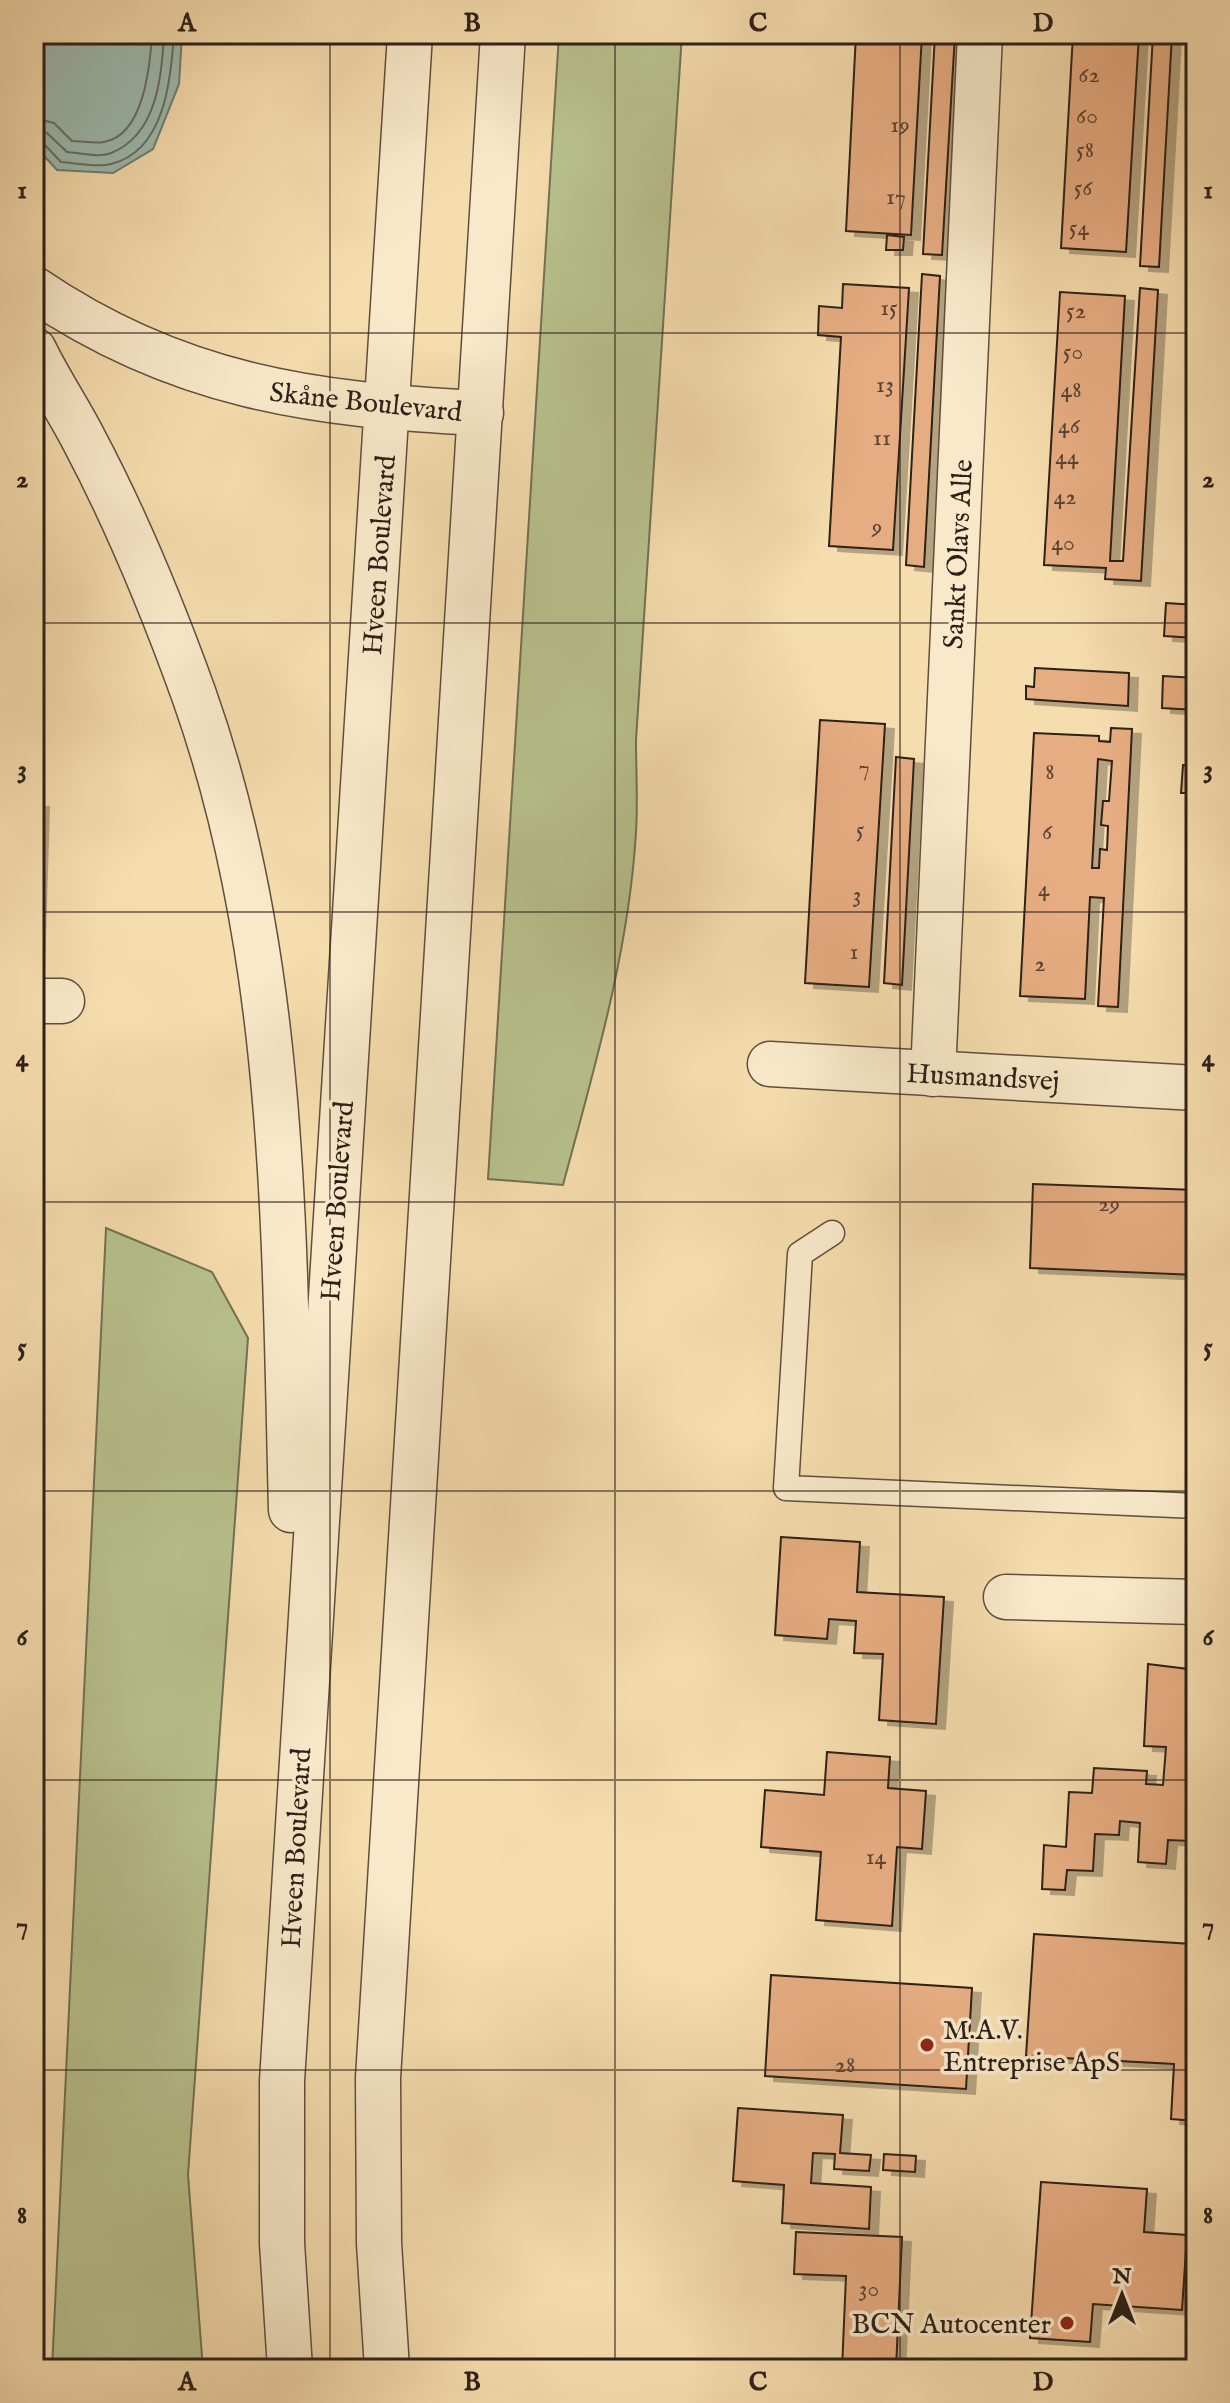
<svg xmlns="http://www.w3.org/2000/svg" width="1230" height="2403" font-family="'IM FELL English',serif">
	<defs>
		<filter id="shadow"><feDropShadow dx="9" dy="5" stdDeviation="0" flood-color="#0004"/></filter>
	</defs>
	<rect width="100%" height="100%" fill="#f6ddae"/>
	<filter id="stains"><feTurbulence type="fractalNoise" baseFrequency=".0025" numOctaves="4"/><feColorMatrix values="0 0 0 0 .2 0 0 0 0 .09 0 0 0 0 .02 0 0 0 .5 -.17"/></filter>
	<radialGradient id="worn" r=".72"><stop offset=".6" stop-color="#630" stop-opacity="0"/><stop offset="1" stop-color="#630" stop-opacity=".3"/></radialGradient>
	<g fill="#b8c28e" stroke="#727154" stroke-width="2">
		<path d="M559,34H682L636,740C636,771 638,802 636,832C629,952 594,1069 563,1185L488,1179Z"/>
		<polygon points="106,1228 212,1272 248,1338 188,2175 203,2369 52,2369"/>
	</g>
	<polygon fill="#9dbbaf" stroke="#707d73" stroke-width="2" points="34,34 182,34 179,84 153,149 113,173 57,170 34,145"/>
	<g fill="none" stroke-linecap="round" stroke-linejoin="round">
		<g stroke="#656e64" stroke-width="2">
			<path d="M34,118L54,123L72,141C82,141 94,144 104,142C144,135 150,66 152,34"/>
			<path d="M34,130L47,133L67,152C80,153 99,158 111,153C157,135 162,76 164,34"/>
			<path d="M34,140L42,142L61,162C76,163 97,168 111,164C165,151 171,79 174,34"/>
		</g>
	</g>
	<g fill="#e7ad82" stroke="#2d2019" stroke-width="2" fill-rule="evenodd" filter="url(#shadow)">
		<polygon points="856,34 922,34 911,235 846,231"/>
		<polygon points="935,34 955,34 942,255 923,254"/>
		<polygon points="1073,34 1139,34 1126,252 1061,248"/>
		<polygon points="1153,34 1172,34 1159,267 1140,266"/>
		<polygon points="887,235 904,237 903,250 886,250"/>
		<polygon points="922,274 940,276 924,567 906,565"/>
		<polygon points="843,284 909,288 893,550 829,546 841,337 818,335 819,306 842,308"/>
		<polygon points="1140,288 1158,290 1141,581 1105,579 1106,568 1044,565 1060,292 1125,296 1110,561 1123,561"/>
		<polygon points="1166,603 1196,605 1196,638 1164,636"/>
		<polygon points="1035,668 1129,673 1128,706 1026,699 1026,686 1034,687"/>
		<polygon points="1163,676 1196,678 1196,710 1162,708"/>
		<polygon points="820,720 885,724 869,987 805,983"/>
		<path d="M1111,728L1132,729L1118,1007L1098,1006L1104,898L1090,897L1085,999L1020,996L1034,733L1099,736V741L1110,742ZM1098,759L1112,761L1109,801H1103L1101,825L1108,826L1107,850L1100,849L1099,868H1092Z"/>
		<polygon points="896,757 914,759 902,985 884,983"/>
		<polygon points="1183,765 1196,766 1196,793 1181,793"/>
		<polygon points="34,802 40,802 35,966 34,966"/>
		<polygon points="1196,854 1196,1005 1188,1005"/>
		<polygon points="1033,1184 1196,1190 1196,1275 1030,1268"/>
		<polygon points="781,1537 860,1542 857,1592 944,1597 936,1724 879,1720 883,1654 854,1653 856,1621 829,1619 827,1639 775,1635"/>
		<polygon points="1148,1664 1196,1670 1196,1830 1193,1830 1192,1841 1168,1840 1166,1864 1138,1862 1140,1823 1120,1821 1119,1835 1095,1834 1093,1871 1067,1870 1065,1890 1042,1889 1044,1845 1066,1847 1069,1792 1092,1793 1094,1768 1147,1771 1146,1784 1163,1785 1166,1747 1144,1746"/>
		<polygon points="827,1752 890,1757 888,1788 926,1791 922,1849 897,1847 892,1926 816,1920 821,1852 761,1847 765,1790 824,1795"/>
		<polygon points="1034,1934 1192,1944 1189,1999 1196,1999 1196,2121 1171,2119 1174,2064 1026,2056"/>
		<polygon points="771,1975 972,1988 966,2089 765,2076"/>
		<polygon points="738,2108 843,2115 840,2153 871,2155 869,2171 834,2169 835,2154 813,2153 811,2183 871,2187 869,2229 782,2223 784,2185 733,2181"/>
		<polygon points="884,2154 916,2156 915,2172 883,2170"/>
		<polygon points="1041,2182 1147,2189 1144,2232 1187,2235 1182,2310 1093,2304 1090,2342 1030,2338"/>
		<polygon points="796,2232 902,2237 896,2369 842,2369 846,2276 794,2274"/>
	</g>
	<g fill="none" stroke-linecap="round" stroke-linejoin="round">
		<defs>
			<polyline id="service" points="832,1233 800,1254 786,1488 1196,1506"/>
			<g id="minor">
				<polyline points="34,1001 62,1001"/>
				<polyline points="770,1064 1196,1088"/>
				<polyline points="933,1074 980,34"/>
				<polyline points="1006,1597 1196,1602"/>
			</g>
			<g id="tertiary">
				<path d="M34,289C177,386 312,405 481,413"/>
				<path d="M34,350C49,381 68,409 84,440C127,521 163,609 194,695C287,957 284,1236 291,1510"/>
				<polyline points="290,2369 282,2243 282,2081 410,34"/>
				<polyline points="387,2369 379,2243 378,2078 503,34"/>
			</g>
		</defs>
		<use href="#service" stroke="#5f4f3e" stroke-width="27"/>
		<use href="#minor" stroke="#5f4f3e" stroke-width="47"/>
		<use href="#tertiary" stroke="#5f4f3e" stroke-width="47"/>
		<use href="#service" stroke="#f9e9ca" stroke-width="24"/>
		<use href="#minor" stroke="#f9e9ca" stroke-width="44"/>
		<use href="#tertiary" stroke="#f9e9ca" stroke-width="44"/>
	</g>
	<path fill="none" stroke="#2d2019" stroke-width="2" stroke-opacity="0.55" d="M330,34V2369M615,34V2369M900,34V2369M34,333H1196M34,623H1196M34,912H1196M34,1202H1196M34,1491H1196M34,1780H1196M34,2070H1196"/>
	<g fill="#8f2418" stroke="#f9e9ca" stroke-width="3">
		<circle cx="927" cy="2045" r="8"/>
		<circle cx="1067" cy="2323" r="8"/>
	</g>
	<g text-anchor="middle" stroke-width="7" stroke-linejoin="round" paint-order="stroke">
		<g font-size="24" fill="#5c4333">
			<text x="1089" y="82">62</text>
			<text x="1087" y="123">60</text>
			<text x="900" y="132">19</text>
			<text x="1085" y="157">58</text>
			<text x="1083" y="195">56</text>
			<text x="896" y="204">17</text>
			<text x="1079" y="235">54</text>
			<text x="889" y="315">15</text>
			<text x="1076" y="318">52</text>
			<text x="1073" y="359">50</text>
			<text x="885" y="392">13</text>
			<text x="1071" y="397">48</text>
			<text x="1069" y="433">46</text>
			<text x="882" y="445">11</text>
			<text x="1067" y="464">44</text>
			<text x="1065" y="504">42</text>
			<text x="877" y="534">9</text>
			<text x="1063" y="550">40</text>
			<text x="864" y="775">7</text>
			<text x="1050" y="779">8</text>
			<text x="860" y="837">5</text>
			<text x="1047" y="839">6</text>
			<text x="1044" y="896">4</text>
			<text x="857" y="902">3</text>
			<text x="854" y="959">1</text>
			<text x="1040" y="971">2</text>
			<text x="1109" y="1211">29</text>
			<text x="876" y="1864">14</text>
			<text x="845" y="2072">28</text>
			<text x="869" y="2296">30</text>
		</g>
		<g font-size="28" fill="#2d2019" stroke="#f9e9ca">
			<text transform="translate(366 401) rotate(6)" y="10">Skåne Boulevard</text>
			<text transform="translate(957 554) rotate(-87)" y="10">Sankt Olavs Alle</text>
			<text transform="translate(378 555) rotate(-86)" y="10">Hveen Boulevard</text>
			<text transform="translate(983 1076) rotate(3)" y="10">Husmandsvej</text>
			<text transform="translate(336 1201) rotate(-86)" y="10">Hveen Boulevard</text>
			<text transform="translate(295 1848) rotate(-87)" y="10">Hveen Boulevard</text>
		</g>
		<g font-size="28" fill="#2d2019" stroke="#f9e9ca" text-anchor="start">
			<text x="943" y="2039">M.A.V.<tspan x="943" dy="32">Entreprise ApS</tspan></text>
			<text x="1051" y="2333" text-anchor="end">BCN Autocenter</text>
		</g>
	</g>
	<rect width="1230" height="2403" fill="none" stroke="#f6ddae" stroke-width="88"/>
	<g transform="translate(1122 2295)" stroke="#f9e9ca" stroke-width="6" paint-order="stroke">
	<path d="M0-6L14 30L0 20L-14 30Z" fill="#2d2019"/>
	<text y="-12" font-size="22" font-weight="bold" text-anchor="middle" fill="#2d2019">N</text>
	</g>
	<rect x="44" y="44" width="1142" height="2315" fill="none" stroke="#2d2019" stroke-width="3"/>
	<g font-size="26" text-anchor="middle" font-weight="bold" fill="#2d2019">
		<text x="187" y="31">A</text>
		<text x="472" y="31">B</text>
		<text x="758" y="31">C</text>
		<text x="1043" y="31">D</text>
		<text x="22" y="198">1</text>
		<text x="1208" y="198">1</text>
		<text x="22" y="487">2</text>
		<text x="1208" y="487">2</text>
		<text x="22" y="777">3</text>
		<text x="1208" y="777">3</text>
		<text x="22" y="1066">4</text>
		<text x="1208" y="1066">4</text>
		<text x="22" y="1355">5</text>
		<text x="1208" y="1355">5</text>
		<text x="22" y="1645">6</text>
		<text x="1208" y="1645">6</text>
		<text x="22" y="1934">7</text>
		<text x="1208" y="1934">7</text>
		<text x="22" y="2223">8</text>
		<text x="1208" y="2223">8</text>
		<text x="187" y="2390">A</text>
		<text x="472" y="2390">B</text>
		<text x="758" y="2390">C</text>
		<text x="1043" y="2390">D</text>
	</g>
	<rect width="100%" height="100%" filter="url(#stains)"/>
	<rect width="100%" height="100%" fill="url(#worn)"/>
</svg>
